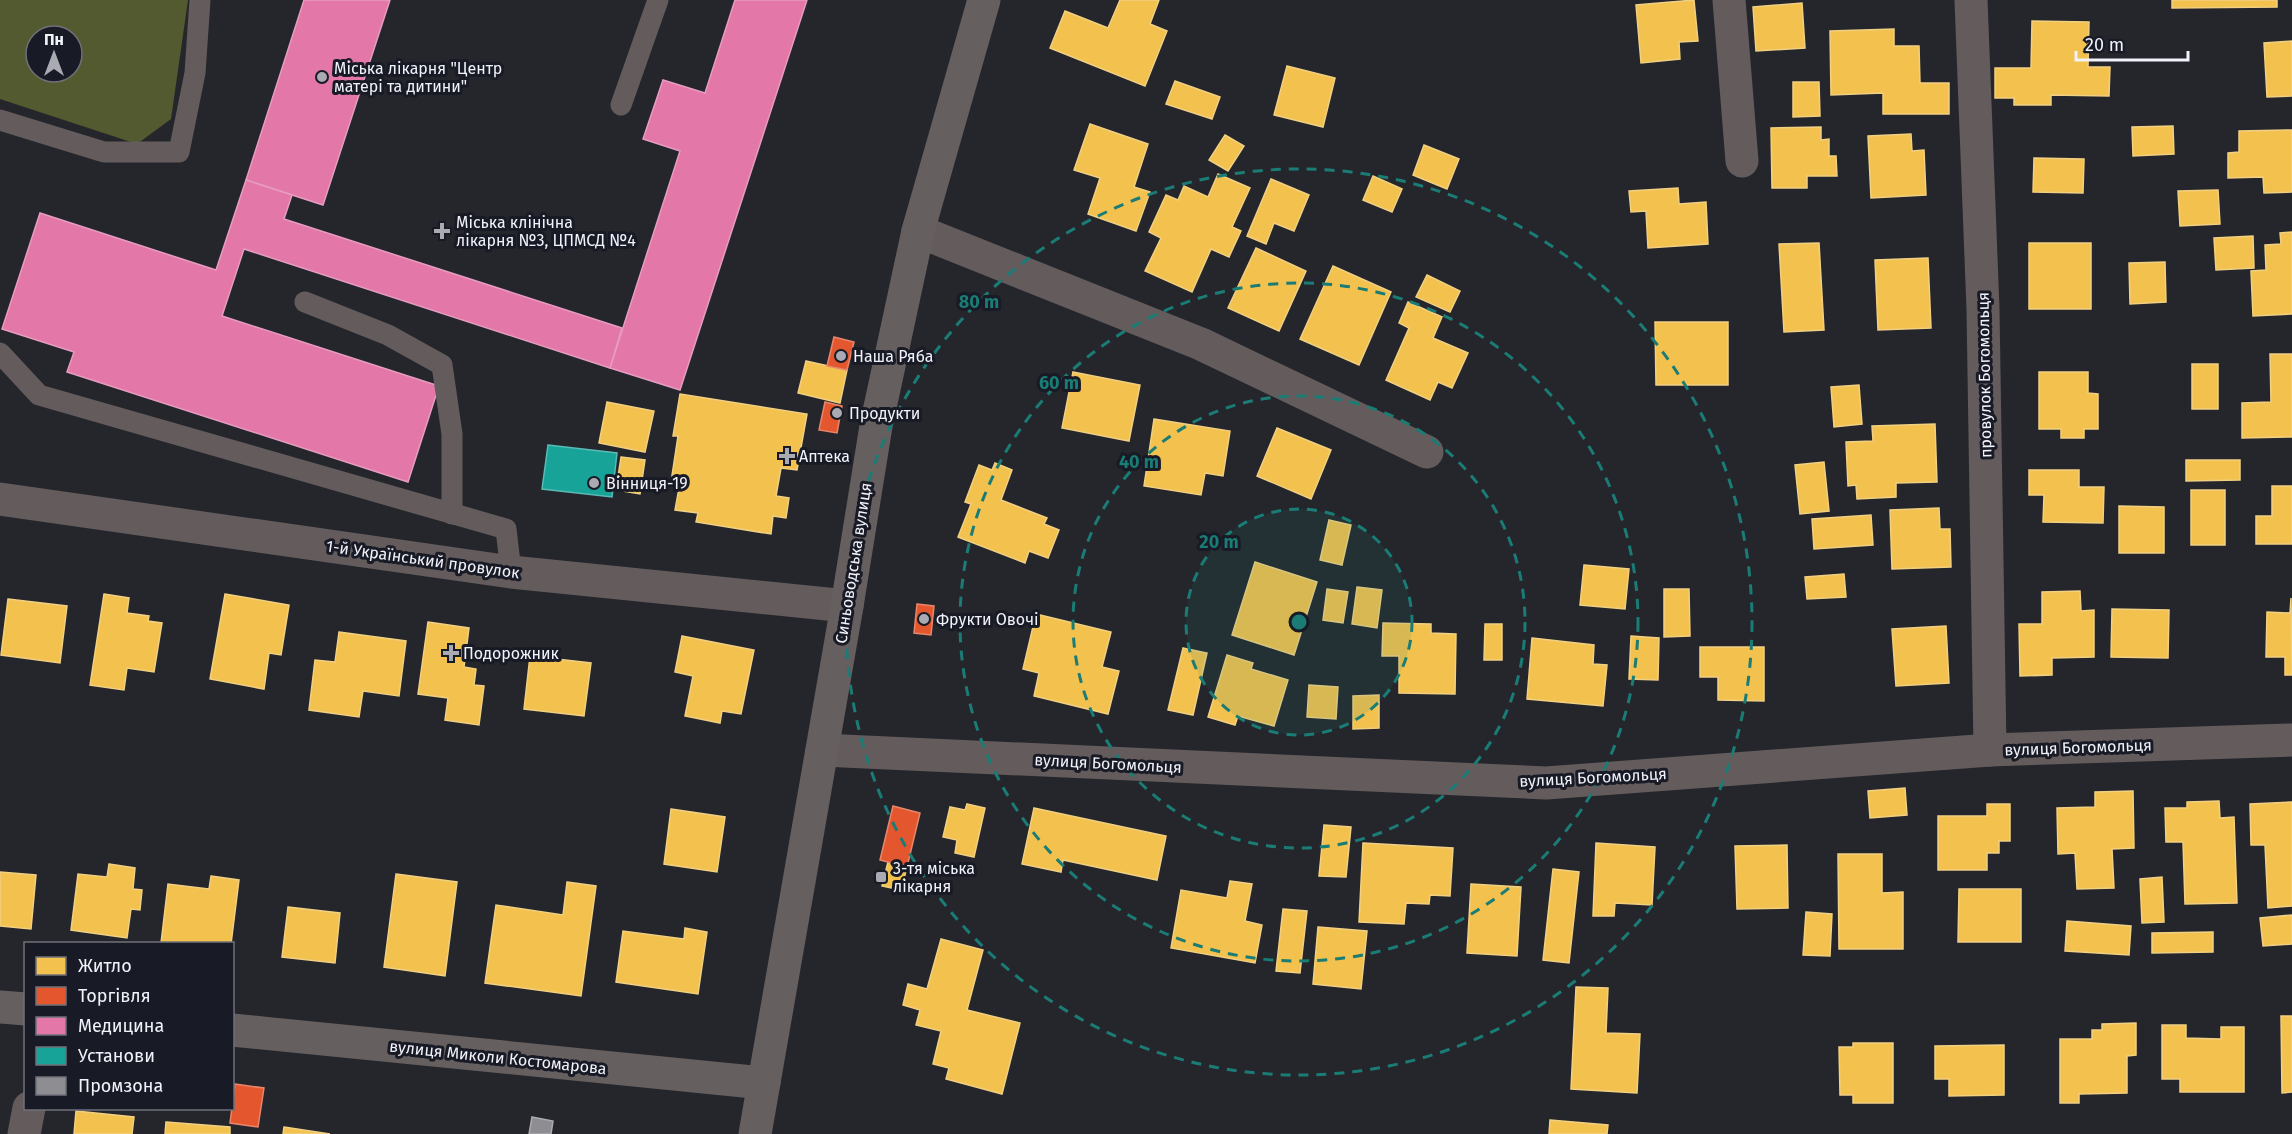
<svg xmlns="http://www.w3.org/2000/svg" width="2292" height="1134" font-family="'Fira Sans',sans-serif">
	<rect width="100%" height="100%" fill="#25262c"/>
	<path fill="#545a2f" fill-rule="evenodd" d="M0,0H188L171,119L137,144L0,99ZM36,36H72V72H36Z"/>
	<g fill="#f2c14e" stroke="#f2d082" stroke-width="1.5">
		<polygon points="1120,0 1159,0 1150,24 1167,31 1145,86 1050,48 1065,11 1108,28"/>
		<polygon points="1694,0 1698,41 1679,42 1680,59 1641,63 1636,5"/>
		<polygon points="2172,0 2277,0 2277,7 2172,8"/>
		<polygon points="1802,3 1805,48 1756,51 1753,7"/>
		<polygon points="2032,21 2089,22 2088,67 2110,67 2109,96 2051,95 2051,105 2014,105 2014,98 1995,98 1995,68 2031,68"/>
		<polygon points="1894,29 1894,46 1919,46 1920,83 1949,83 1949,114 1883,114 1883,93 1831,95 1830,31"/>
		<polygon points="2292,41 2292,96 2267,97 2264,43"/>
		<polygon points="1287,66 1335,78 1323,127 1274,115"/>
		<polygon points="1175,81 1220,97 1212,119 1166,104"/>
		<polygon points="1793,82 1819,82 1820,116 1793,117"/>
		<polygon points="1090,124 1148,144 1134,187 1150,192 1136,231 1088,214 1100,178 1074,170"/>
		<polygon points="2173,126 2174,154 2133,156 2132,127"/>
		<polygon points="1821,127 1821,140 1829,139 1829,156 1836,156 1837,176 1807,176 1807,188 1772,188 1771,128"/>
		<polygon points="2292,130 2292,192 2264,193 2263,177 2228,178 2228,153 2239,152 2239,131"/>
		<polygon points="1911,134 1912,151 1924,150 1926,195 1871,198 1868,136"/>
		<polygon points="1225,135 1244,146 1228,171 1209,160"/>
		<polygon points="1424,145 1459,159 1447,189 1413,175"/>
		<polygon points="2034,158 2084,159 2083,193 2033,192"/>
		<polygon points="1218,174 1250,188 1232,227 1241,231 1229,257 1211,249 1192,292 1145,271 1161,238 1149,232 1166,195 1178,200 1184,186 1208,197"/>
		<polygon points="1373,176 1402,189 1392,212 1363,200"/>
		<polygon points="1271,179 1309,195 1294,231 1274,223 1266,244 1247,236"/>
		<polygon points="1678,188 1679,204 1706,202 1708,244 1648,248 1646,211 1631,212 1629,191"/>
		<polygon points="2218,190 2220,224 2180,226 2178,191"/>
		<polygon points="2292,232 2292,314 2253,316 2251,271 2266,270 2265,245 2281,244 2280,233"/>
		<polygon points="2253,236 2254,268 2216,270 2214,238"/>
		<polygon points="1819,243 1824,330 1784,332 1779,244"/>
		<rect x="2029" y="243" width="62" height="66"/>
		<polygon points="1256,248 1306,271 1279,331 1228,308"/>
		<polygon points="1928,258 1931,328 1878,330 1875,260"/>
		<polygon points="2165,262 2166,302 2130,304 2129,263"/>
		<polygon points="1333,266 1391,292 1359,365 1300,339"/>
		<polygon points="1427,275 1460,291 1450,312 1416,297"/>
		<polygon points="1408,302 1442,317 1433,338 1468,353 1452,388 1438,382 1430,400 1386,380 1409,328 1399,323"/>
		<polygon points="1655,322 1728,322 1728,385 1656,385"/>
		<polygon points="2270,354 2292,354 2292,437 2242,438 2242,403 2271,402"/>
		<polygon points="806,361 847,370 840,403 798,393"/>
		<rect x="2192" y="364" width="26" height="45"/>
		<polygon points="1073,372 1140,385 1129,441 1062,428"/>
		<polygon points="2039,372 2088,372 2088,393 2098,394 2098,429 2084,429 2084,438 2061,438 2061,429 2039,429"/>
		<polygon points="1859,385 1862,424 1834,427 1831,387"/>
		<polygon points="680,394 807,414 797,470 781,468 776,496 789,498 786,518 773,516 771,534 696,522 698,513 675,510 680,483 671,482 678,436 673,436"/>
		<polygon points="607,402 654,411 645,452 599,443"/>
		<polygon points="1154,419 1230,431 1223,476 1205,473 1201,495 1144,486"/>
		<polygon points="1935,424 1937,482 1896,483 1896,497 1857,499 1856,485 1848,486 1846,442 1873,441 1872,426"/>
		<polygon points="1277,428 1331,450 1311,499 1257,476"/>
		<polygon points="621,457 645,460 640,494 616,490"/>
		<polygon points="2186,460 2240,460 2240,480 2186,481"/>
		<polygon points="1824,462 1829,511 1800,514 1795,465"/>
		<polygon points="995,463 1012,470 1001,500 1047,518 1044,524 1059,530 1048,558 1029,551 1025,563 958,537 971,504 965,502 979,465 992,470"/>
		<polygon points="2029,470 2079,470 2079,487 2104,487 2103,523 2043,522 2044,495 2029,495"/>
		<polygon points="2272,486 2292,486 2292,544 2256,544 2256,516 2272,516"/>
		<rect x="2191" y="490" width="34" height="55"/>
		<polygon points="2119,506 2164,507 2164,553 2119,553"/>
		<polygon points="1939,508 1940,529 1950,529 1951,567 1892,569 1890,510"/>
		<polygon points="1871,515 1873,545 1814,549 1812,519"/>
		<polygon points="1329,520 1351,525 1342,565 1320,560"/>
		<polygon points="1255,562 1317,582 1294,655 1232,635"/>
		<polygon points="1584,565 1629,569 1625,609 1580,605"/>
		<polygon points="1844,574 1846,597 1807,599 1805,577"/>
		<polygon points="1357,587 1382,590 1377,628 1352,624"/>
		<polygon points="1327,589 1348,592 1343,623 1323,620"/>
		<polygon points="1664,589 1689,589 1690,636 1664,637"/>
		<polygon points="2080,591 2081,611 2094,610 2094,657 2052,658 2052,675 2020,676 2019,624 2042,624 2042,592"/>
		<polygon points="104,594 129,598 127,613 149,616 148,621 162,623 154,672 127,668 124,690 90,685"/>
		<polygon points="225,594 289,605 281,655 269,653 264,689 210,679"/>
		<polygon points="2291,598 2292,675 2285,675 2285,657 2266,657 2267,612 2290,613"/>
		<polygon points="8,599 67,606 60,663 1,655"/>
		<polygon points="2112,609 2169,610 2168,658 2111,657"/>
		<polygon points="1036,614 1111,632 1102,667 1119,671 1108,714 1034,696 1039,673 1023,669"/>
		<polygon points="428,622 469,628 464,667 476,669 474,685 484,686 479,725 445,720 448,698 418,694"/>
		<polygon points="1383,623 1431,624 1431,633 1456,634 1455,694 1399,693 1399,656 1382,656"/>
		<polygon points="1485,624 1502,624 1502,660 1484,660"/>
		<polygon points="1946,626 1949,683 1896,686 1892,629"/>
		<polygon points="339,632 406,641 399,696 363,691 359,717 309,710 315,660 335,662"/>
		<polygon points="682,636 754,650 741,714 722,711 720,723 685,716 693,676 675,672"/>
		<polygon points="1631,636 1659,638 1658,680 1629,679"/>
		<polygon points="1532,638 1594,645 1593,664 1607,665 1603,706 1527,699"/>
		<polygon points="1700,647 1764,647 1764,701 1718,700 1718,677 1700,677"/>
		<polygon points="1183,648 1207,653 1193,715 1168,710"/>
		<polygon points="1227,655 1253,663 1251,669 1288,680 1274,726 1238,716 1235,725 1208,717"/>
		<polygon points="530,656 591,663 584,716 524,709"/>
		<polygon points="1309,685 1338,687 1336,719 1307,717"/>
		<polygon points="1379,695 1379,728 1353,729 1353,696"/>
		<polygon points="1905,788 1907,815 1870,818 1868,791"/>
		<polygon points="2133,791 2134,848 2112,849 2114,888 2077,889 2075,853 2058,854 2057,808 2095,807 2095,792"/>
		<polygon points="2219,801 2220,818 2234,817 2237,903 2185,904 2183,842 2166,842 2165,808 2187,808 2187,802"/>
		<polygon points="2292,802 2292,906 2268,908 2265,845 2251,845 2250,804"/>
		<polygon points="967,804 985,808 974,857 955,853 957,840 943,837 950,807 965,810"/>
		<polygon points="1987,804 2010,804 2010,841 1999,841 1999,853 1987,853 1987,870 1938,870 1938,816 1987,816"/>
		<polygon points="1034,808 1166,836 1157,880 1063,860 1061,872 1022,864"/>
		<polygon points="671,809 725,817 717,872 664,864"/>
		<polygon points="1324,825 1351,827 1346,877 1319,876"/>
		<polygon points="1363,843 1453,848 1450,896 1430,895 1429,904 1406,903 1404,924 1359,922"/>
		<polygon points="1596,843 1655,847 1652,905 1615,903 1614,916 1593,916"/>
		<polygon points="1787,845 1788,908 1737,909 1735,846"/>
		<polygon points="1838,854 1882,854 1882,893 1903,892 1903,949 1839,949"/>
		<polygon points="888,862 907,867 901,890 882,886"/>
		<polygon points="109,864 135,868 133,889 142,890 140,910 131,909 127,938 71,930 78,874 107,877"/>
		<polygon points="1553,869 1579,872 1569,963 1543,960"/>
		<polygon points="0,872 36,875 31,929 0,926"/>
		<polygon points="396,874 457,882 445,976 384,967"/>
		<polygon points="211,876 239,880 231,944 161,943 168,884 209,889"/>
		<polygon points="2162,877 2164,922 2142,923 2140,879"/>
		<polygon points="1230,881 1252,884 1245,921 1262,925 1255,963 1171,948 1181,890 1227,898"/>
		<polygon points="567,882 596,886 581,996 485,983 496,905 563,915"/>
		<polygon points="1471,884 1521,887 1517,956 1467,953"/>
		<polygon points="1959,889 2021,889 2021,942 1958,942"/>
		<polygon points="288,907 340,913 335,963 282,957"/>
		<polygon points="1283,909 1307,911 1300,973 1276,971"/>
		<polygon points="1806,912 1832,914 1830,956 1803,955"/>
		<polygon points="2292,915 2292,944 2263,946 2260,918"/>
		<polygon points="2067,921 2131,926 2129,955 2065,951"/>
		<polygon points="1318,927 1367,931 1361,989 1313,984"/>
		<polygon points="685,928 707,932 698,994 616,982 623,931 684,939"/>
		<polygon points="2213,932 2213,952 2152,953 2152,933"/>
		<polygon points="941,939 983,950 967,1010 1020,1023 1002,1094 946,1079 949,1068 933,1064 941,1031 916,1025 920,1010 903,1005 908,984 927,989"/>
		<polygon points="1576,987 1608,988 1606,1033 1640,1034 1637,1093 1571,1089"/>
		<polygon points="2281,1016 2292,1016 2292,1092 2282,1093"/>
		<polygon points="2136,1023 2136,1055 2127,1056 2127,1093 2079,1094 2079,1103 2060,1103 2060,1039 2092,1039 2092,1030 2102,1030 2102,1024"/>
		<polygon points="2162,1025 2186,1025 2186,1038 2221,1039 2221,1027 2244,1027 2244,1092 2180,1092 2180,1079 2162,1079"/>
		<polygon points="1853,1043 1893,1043 1893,1103 1853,1103 1853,1095 1840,1095 1839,1047 1853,1047"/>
		<polygon points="2004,1045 2004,1095 1949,1096 1949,1079 1935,1079 1935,1046"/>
		<polygon points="76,1111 134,1117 132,1134 74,1134"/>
		<polygon points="1550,1120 1608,1125 1607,1134 1549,1134"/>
		<polygon points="166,1122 230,1127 230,1134 165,1134"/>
		<polygon points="284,1127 330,1134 283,1134"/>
	</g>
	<g fill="#e4572e" stroke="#e8866b" stroke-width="1.5">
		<polygon points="834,337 854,342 847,370 827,366"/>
		<polygon points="825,402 842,406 837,433 819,430"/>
		<polygon points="917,604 934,606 931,635 914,633"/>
		<polygon points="893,806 920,813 907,867 880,860"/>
		<polygon points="235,1084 264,1088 258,1127 230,1123"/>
	</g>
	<g fill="#e377a8" stroke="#e79cc1" stroke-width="1.5">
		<polygon points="304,0 390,0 323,205 246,180"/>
		<polygon points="735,0 807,0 680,390 610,368 680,151 643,139 663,80 705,93"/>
		<polygon points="246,180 292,195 284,219 622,328 610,368 244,249 222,316 439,386 408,482 67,372 74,352 2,329 40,213 216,270"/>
	</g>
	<polygon fill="#17a398" stroke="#58bbb5" stroke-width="1.5" points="548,445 617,453 612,497 542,489"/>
	<polygon fill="#8d8d92" stroke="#ababb1" stroke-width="1.5" points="532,1117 553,1121 551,1134 529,1134"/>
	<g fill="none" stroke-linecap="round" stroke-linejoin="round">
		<g stroke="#645c5c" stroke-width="21">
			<polyline points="621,105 658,0"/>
			<polyline points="0,120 104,152 179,152 195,73 200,0"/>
			<polyline points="305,302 388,335 442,365 452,434 452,514"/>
			<polyline points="0,353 39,395 506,529 511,572"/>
		</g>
		<g stroke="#645c5c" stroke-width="33">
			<polyline points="1729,0 1742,161"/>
			<polyline points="1971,0 1983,309 1990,750"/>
			<polyline points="918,231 1201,344 1427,452"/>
			<polyline points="0,499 511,572 847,606"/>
			<polyline points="822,750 1546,783 1990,750 2292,740"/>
			<polyline points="24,1134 29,1108"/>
		</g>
		<g stroke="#665f5f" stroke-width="33">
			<polyline points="0,1007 26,1009"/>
			<polyline points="232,1030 764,1083"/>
			<polyline points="755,1134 847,606 876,426 918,231 984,0"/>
		</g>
	</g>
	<circle cx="1299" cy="622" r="113" fill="#1a7c75" fill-opacity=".12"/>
	<g fill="none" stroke="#1a7c75" stroke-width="3" stroke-dasharray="10 8">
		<circle cx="1299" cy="622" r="113"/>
		<circle cx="1299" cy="622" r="226"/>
		<circle cx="1299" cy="622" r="339"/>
		<circle cx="1299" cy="622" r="453"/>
	</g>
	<g fill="#aaabb2" stroke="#181a25" stroke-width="2">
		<circle cx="322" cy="77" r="6"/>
		<path d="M439 222h6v6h6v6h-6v6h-6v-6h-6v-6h6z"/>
		<circle cx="841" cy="356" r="6"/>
		<circle cx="837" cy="413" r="6"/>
		<path d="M784 447h6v6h6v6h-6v6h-6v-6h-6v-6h6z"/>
		<circle cx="594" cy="483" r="6"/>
		<circle cx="924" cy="619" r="6"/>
		<path d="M448 644h6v6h6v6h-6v6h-6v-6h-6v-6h6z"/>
		<rect x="875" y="871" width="12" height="12" rx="3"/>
	</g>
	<g text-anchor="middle" stroke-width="6" stroke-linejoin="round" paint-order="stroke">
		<g font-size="16" fill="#f1f2fa" stroke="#181a25" text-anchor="start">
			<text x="334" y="74">Міська лікарня "Центр<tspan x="334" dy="18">матері та дитини"</tspan></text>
			<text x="456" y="228">Міська клінічна<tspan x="456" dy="18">лікарня №3, ЦПМСД №4</tspan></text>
			<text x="853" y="362">Наша Ряба</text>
			<text x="849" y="419">Продукти</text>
			<text x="799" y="462">Аптека</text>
			<text x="606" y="489">Вінниця-19</text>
			<text x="936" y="625">Фрукти Овочі</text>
			<text x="463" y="659">Подорожник</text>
			<text x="893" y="874">3-тя міська<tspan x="893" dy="18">лікарня</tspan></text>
		</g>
		<g font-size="16" fill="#f1f2fa" stroke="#181a25">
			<text transform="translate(1984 375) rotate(-91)" y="6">провулок Богомольця</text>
			<text transform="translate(423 559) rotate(8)" y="6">1-й Український провулок</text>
			<text transform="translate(853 563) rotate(-81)" y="6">Синьоводська вулиця</text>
			<text transform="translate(2078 747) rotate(-2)" y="6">вулиця Богомольця</text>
			<text transform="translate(1108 763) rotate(3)" y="6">вулиця Богомольця</text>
			<text transform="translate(1593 777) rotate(-3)" y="6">вулиця Богомольця</text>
			<text transform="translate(498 1057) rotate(6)" y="6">вулиця Миколи Костомарова</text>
		</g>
	</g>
	<circle cx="1299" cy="622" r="9" fill="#1a7c75" stroke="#181a25" stroke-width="3"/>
	<g font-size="18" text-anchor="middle" font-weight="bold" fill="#1a7c75" stroke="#181a25" stroke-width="6" stroke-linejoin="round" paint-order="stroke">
		<text x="979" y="308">80 m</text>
		<text x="1059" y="389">60 m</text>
		<text x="1139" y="468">40 m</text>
		<text x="1219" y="548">20 m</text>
	</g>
	<rect x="24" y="942" width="210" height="168" fill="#181a25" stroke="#6f707a" stroke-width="1.5"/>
	<rect x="36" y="957" width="30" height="18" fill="#f2c14e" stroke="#6f707a" stroke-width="1.5"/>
	<text x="78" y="972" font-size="18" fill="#f1f2fa">Житло</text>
	<rect x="36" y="987" width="30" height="18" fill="#e4572e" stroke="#6f707a" stroke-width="1.5"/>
	<text x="78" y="1002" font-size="18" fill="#f1f2fa">Торгівля</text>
	<rect x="36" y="1017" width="30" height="18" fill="#e377a8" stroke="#6f707a" stroke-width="1.5"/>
	<text x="78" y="1032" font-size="18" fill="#f1f2fa">Медицина</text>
	<rect x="36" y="1047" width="30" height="18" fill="#17a398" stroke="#6f707a" stroke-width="1.5"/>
	<text x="78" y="1062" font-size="18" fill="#f1f2fa">Установи</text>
	<rect x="36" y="1077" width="30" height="18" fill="#8d8d92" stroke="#6f707a" stroke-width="1.5"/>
	<text x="78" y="1092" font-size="18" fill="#f1f2fa">Промзона</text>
	<g transform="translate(54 54)"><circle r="28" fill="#181a25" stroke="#6f707a" stroke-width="1.5"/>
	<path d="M0-4.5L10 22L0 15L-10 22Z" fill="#aaabb2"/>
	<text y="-9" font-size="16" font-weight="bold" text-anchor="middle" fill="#f1f2fa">Пн</text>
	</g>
	<path d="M2076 51v9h112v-9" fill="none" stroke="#f1f2fa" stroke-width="3"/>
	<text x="2085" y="51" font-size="18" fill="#f1f2fa" stroke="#181a25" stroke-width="4.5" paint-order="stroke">20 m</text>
</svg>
